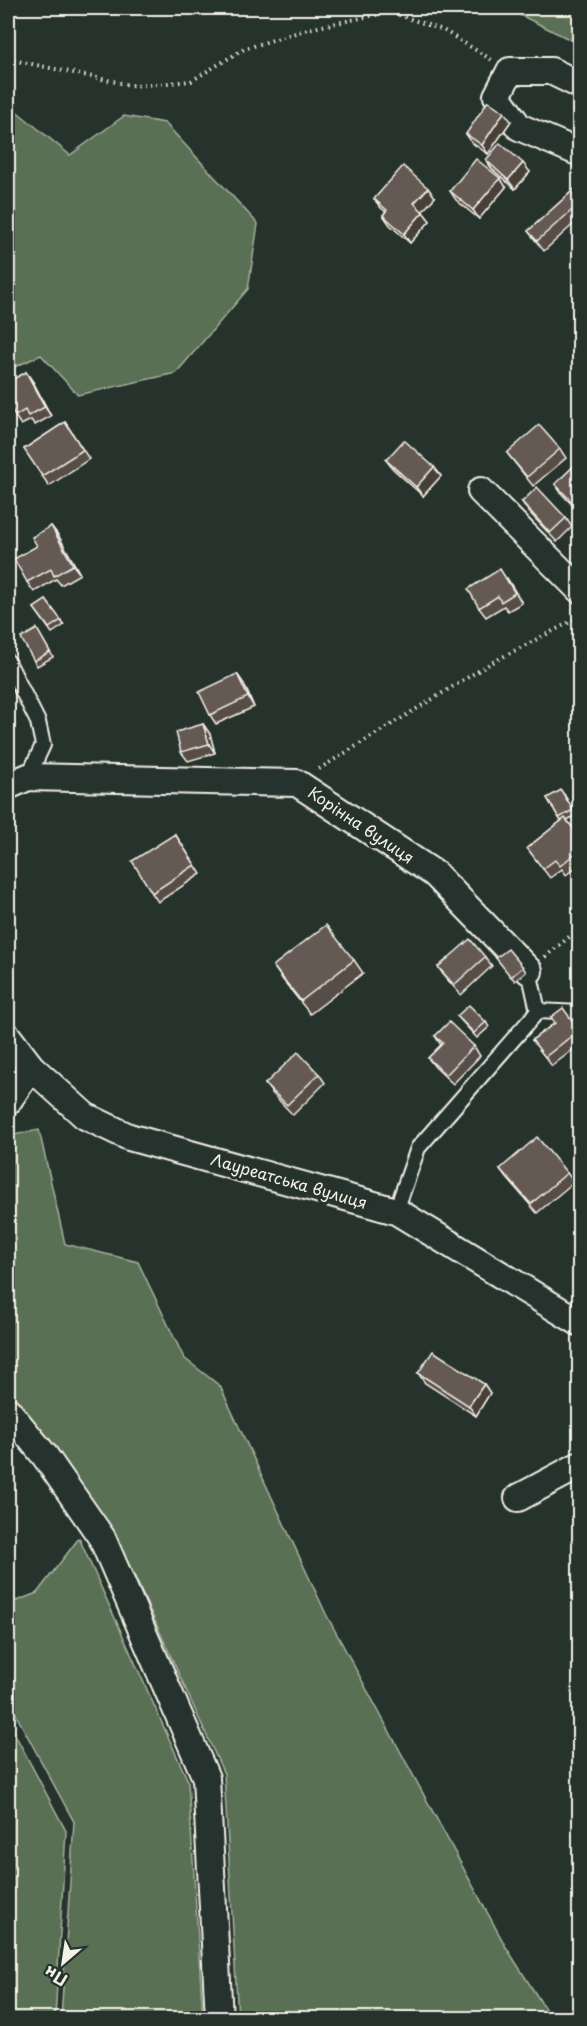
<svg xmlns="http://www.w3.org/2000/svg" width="587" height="2026" font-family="'Playpen Sans',sans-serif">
<rect width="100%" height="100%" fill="#26332d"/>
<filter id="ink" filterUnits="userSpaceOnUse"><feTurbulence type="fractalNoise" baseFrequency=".0167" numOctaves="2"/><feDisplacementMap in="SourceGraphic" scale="12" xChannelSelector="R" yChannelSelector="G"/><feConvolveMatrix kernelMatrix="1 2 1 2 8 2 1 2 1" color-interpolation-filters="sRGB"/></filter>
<g filter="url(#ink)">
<g fill="#5a7055" stroke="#a7b09e" stroke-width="1.5">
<path d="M506 8H579V44Z"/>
<path d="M15 110 70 155 124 116 165 123 258 224 248 289 176 373 78 395 41 355 8 370V113Z"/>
<path d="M39 1130 65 1244 138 1262 184 1358 220 1386 326 1614 506 1947 551 2018H238L224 1774 131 1568 55 1454 8 1395V1136Z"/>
<path d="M79 1538 188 1781 203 2018H61L74 1822 8 1700V1604L37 1593Z"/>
<path d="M8 1721 66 1831 55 2018H8Z"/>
</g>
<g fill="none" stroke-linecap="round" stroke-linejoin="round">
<g stroke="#f4f1e8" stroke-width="18">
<g id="service">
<path d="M8 662 38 722 43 745 28 777"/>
<path d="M538 1011 580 1013"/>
<path d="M396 1211 418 1148 538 1011 529 971"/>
</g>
</g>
<g stroke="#f4f1e8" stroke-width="30">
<g id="minor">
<path d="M580 85 551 71H510L497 96 519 127 580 153"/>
<path d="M481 491 580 590"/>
<path d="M8 786 28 777 297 783 435 874 529 971"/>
<path d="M8 1037 31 1067 85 1116 129 1137 396 1211 580 1323"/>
<path d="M8 1101 31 1067"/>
<path d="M8 1411 45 1456 102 1538 206 1778 219 2018"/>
<path d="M518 1498 580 1465"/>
</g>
</g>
<g stroke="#f4f1e8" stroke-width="4" stroke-dasharray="1.5 4.5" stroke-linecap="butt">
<path d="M8 59 135 86 191 81 244 49 308 29 390 12 443 30 492 60"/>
<path d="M319 769 491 663 580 617"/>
<path d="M545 957 580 928"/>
</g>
<use href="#service" stroke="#26332d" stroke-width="14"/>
<use href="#minor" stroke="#26332d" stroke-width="26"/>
</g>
<g fill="#574d47" stroke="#f4f1e8" stroke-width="1.5">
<path d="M511 121 488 154 472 143 466 134Z"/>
<path d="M486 160 530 172 515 189 492 169Z"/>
<path d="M579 185V219L544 251 528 231Z"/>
<path d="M506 187 479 219 456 200 450 191Z"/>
<path d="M435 197 422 211 430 221 410 243 390 225 383 215 386 212 381 208 374 199Z"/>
<path d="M26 372 33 382 51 416 35 425 31 420 21 425 15 416Z"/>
<path d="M65 422 89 459 49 486 24 449Z"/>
<path d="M560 449 566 458 533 486 507 453Z"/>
<path d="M386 460 434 467 441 476 423 496 393 469Z"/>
<path d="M579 461V512L562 494 555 484Z"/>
<path d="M522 502 566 518 572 527 557 542 528 511Z"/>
<path d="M51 526 58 535 80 574 61 585 56 579 34 592 27 582 37 546Z"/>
<path d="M507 578 522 603 508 611 504 606 486 617 479 608Z"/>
<path d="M46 600 64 625 52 633 34 608Z"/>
<path d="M37 629 53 657 37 666 34 661Z"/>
<path d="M237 674 244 684 254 707 216 724 210 715Z"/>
<path d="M203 724 210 734 215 753 188 761 181 752Z"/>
<path d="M564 794 576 815 567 820 579 836V865L566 875 562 869 550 878 527 848 561 821 547 798Z"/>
<path d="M175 834 201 874 158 902 152 893Z"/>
<path d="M485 957 492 966 461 995 445 977 438 967Z"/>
<path d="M496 958 523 967 526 972 515 981Z"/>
<path d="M354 960 363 973 310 1014 283 980 273 966Z"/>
<path d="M457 1016 486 1022 489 1027 477 1038Z"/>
<path d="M551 1017 579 1030V1045L552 1066 532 1040 555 1023Z"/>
<path d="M435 1036 474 1046 480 1056 453 1084 435 1067 428 1058 441 1045Z"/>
<path d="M319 1074 325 1083 293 1115 272 1093 265 1084Z"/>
<path d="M500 1169 567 1173 574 1182 537 1213 507 1178Z"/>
<path d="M418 1373 484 1384 490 1393 476 1416 425 1383Z"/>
</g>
<g fill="#473f39" stroke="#f4f1e8" stroke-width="1.5">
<path d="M504 112 511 121 488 154 482 145Z"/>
<path d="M523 163 530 172 515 189 508 180Z"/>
<path d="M500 178 506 187 479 219 473 210Z"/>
<path d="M428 188 435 197 421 213 414 203Z"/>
<path d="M423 212 430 221 410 243 404 234Z"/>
<path d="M26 372 33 382 51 416 45 407Z"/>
<path d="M434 467 441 476 423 496 416 487Z"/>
<path d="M51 526 58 535 80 574 73 565Z"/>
<path d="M237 674 244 684 254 707 248 697Z"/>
<path d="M203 724 210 734 215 753 209 744Z"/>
<path d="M484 1384 490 1393 476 1416 469 1406Z"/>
</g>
<g fill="#655a52" stroke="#f4f1e8" stroke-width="1.5">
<path d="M488 101 504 112 482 145 466 134Z"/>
<path d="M500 143 523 163 508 180 486 160Z"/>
<path d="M476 159 500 178 473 210 450 191Z"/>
<path d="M403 166 428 188 414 203 423 212 404 234 383 215 387 210 374 199Z"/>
<path d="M579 185V204L537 241 528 231Z"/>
<path d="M26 372 45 407 28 416 25 410 15 416 8 402V382Z"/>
<path d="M65 422 83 450 42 476 24 449Z"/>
<path d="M539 425 560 449 527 477 507 453Z"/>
<path d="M404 440 434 467 416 487 386 460Z"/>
<path d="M579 461V498L574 504 555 484Z"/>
<path d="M537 487 566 518 550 533 522 502Z"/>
<path d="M51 526 73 565 54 576 51 569 27 582 14 559 37 546 32 537Z"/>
<path d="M500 569 515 593 501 602 498 596 479 608 468 589Z"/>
<path d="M46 600 61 620 49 628 34 608Z"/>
<path d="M37 629 50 652 34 661 21 638Z"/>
<path d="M237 674 248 697 210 715 199 692Z"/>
<path d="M203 724 209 744 181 752 176 732Z"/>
<path d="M561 790 573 810 559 818 547 798Z"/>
<path d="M565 818 579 836V850L560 866 555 860 543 869 527 848Z"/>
<path d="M175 834 195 865 152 893 132 861Z"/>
<path d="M326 925 354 960 301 1001 273 966Z"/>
<path d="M470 939 485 957 454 985 438 967Z"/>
<path d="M508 949 523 967 511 977 496 958Z"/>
<path d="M469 1005 486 1022 474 1033 457 1016Z"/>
<path d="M563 1008 579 1030 545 1057 532 1040 555 1023 551 1017Z"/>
<path d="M449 1022 474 1046 446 1075 428 1058 443 1043 435 1036Z"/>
<path d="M298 1052 319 1074 287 1105 265 1084Z"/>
<path d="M537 1137 567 1173 531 1204 500 1169Z"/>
<path d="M433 1351 484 1384 469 1406 418 1373Z"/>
</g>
</g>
<g text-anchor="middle" stroke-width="6" stroke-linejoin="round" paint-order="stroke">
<g font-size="16" fill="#f4f1e8" stroke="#26332d">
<text transform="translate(361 825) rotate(34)" y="6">Корінна вулиця</text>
<text transform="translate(289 1181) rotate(16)" y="6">Лауреатська вулиця</text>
</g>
</g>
<rect width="587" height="2026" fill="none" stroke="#26332d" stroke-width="30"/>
<rect x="15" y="15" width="557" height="1996" fill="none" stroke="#f4f1e8" stroke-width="2" filter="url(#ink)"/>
<g transform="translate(63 1963) rotate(209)" stroke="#26332d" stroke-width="4.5" paint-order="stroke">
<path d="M0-4.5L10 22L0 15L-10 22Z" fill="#f4f1e8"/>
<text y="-9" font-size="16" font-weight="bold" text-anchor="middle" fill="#f4f1e8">Пн</text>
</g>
</svg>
